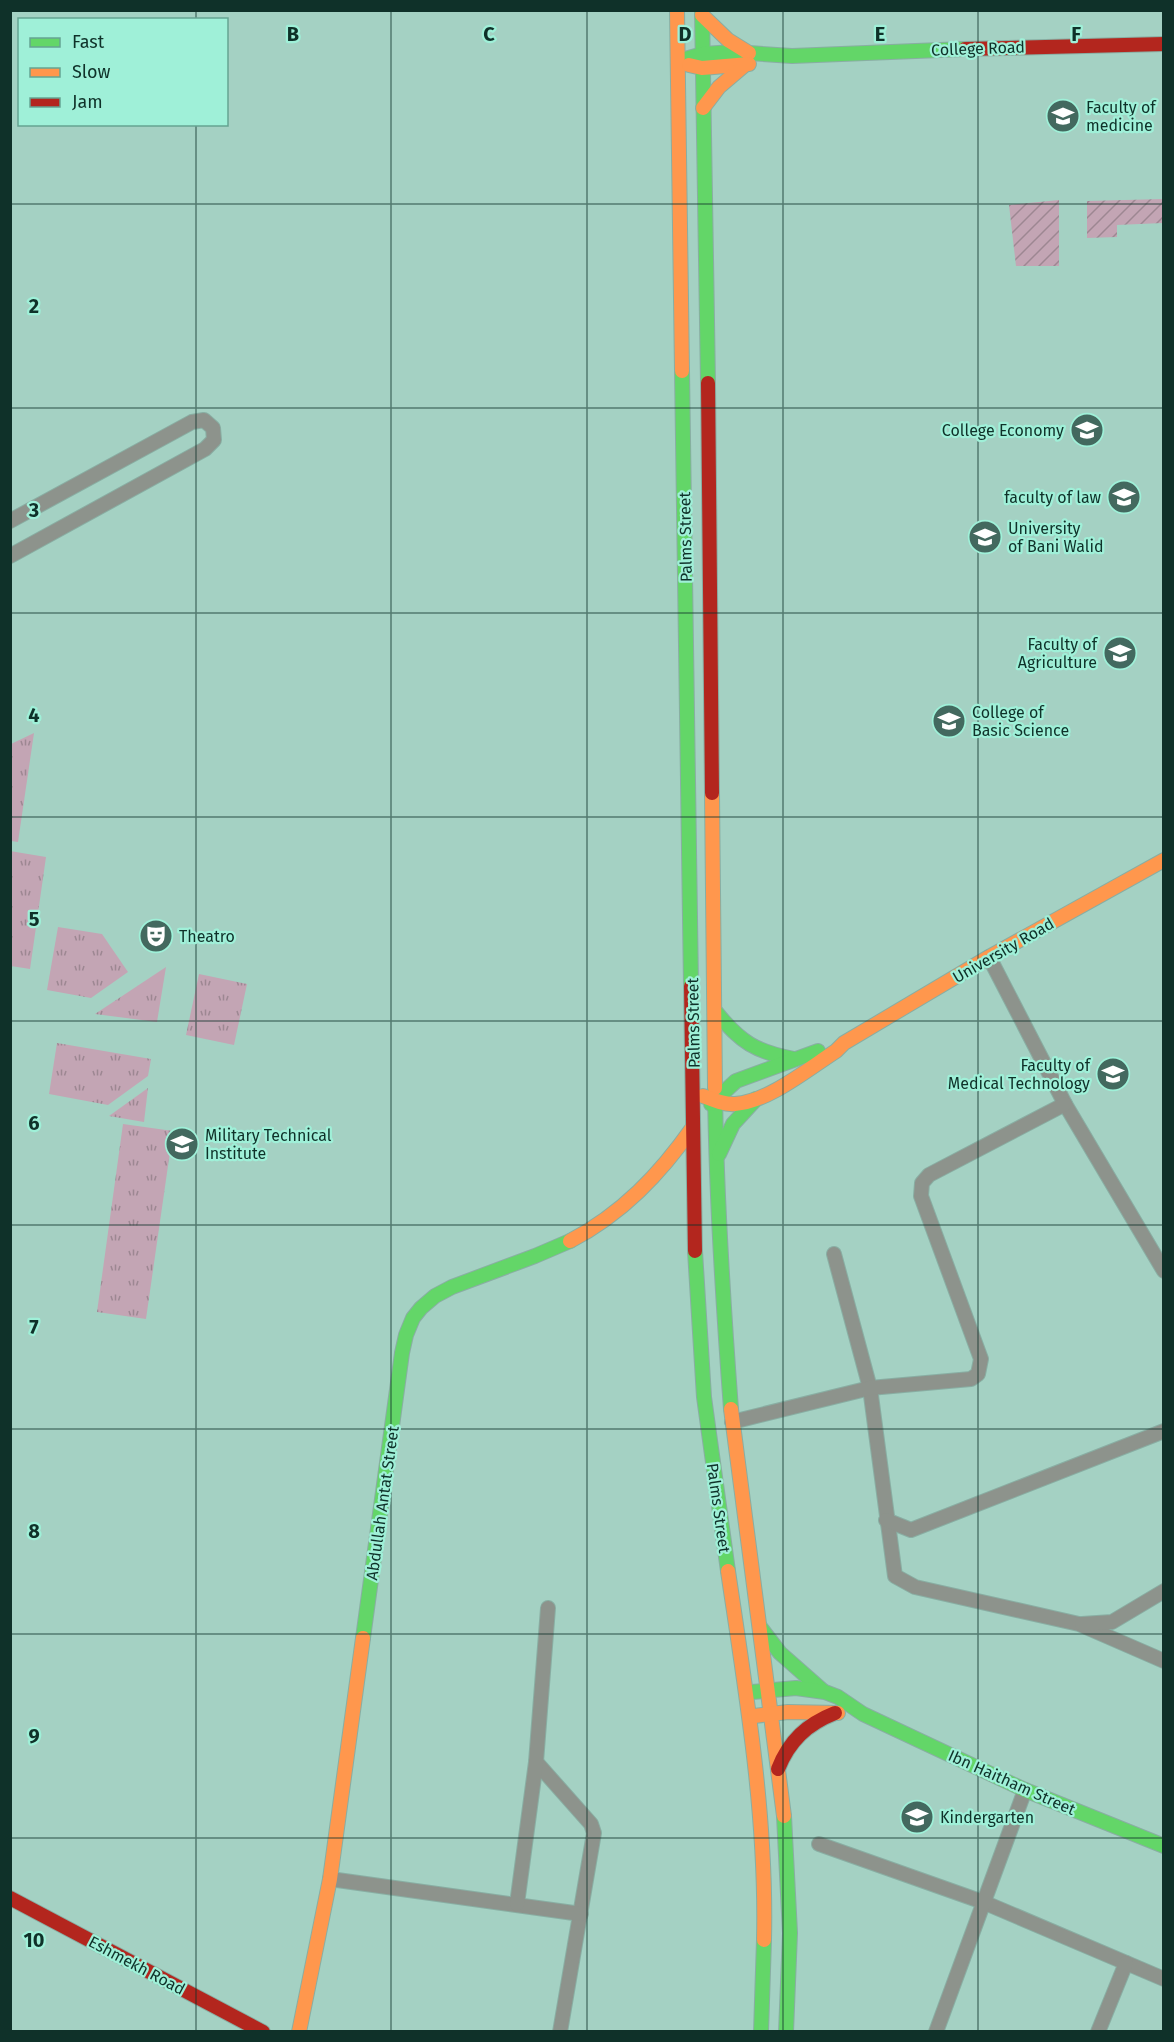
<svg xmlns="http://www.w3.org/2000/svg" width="1174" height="2042" font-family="'Fira Sans',sans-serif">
<defs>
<pattern id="grass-tufts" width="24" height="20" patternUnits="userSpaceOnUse" patternTransform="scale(1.5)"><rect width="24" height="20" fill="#c3a5b4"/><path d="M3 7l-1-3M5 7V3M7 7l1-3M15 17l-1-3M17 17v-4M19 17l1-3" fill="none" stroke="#9d8792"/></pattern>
<pattern id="garden-furrows" width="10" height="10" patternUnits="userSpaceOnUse" patternTransform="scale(1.5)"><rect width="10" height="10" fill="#c3a5b4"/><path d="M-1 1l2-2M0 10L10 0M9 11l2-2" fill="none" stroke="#9d8792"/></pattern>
</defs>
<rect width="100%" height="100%" fill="#a4d1c3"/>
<g fill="url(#grass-tufts)">
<path d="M34 733 18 842 11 841V744Z"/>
<path d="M10 851 46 857 30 969 11 966Z"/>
<path d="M58 927 102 934 128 972 91 998 47 990Z"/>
<path d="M166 967 157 1022 95 1014Z"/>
<path d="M199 974 247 984 234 1045 186 1035Z"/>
<path d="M57 1043 151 1059 148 1076 108 1105 49 1094Z"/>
<path d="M148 1088 144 1122 109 1116Z"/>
<path d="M123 1124 173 1131 146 1319 97 1312Z"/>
</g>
<g fill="url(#garden-furrows)">
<path d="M1163 199V223L1117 225V237L1087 238V201Z"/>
<path d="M1059 200V266H1016L1009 205Z"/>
</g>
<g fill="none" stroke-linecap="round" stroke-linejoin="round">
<g stroke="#89aea3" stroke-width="16">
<g id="street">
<path d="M10 521 192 422 204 420 213 428 214 440 205 449 10 556"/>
<path d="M989 957 1065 1104 1164 1271"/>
<path d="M834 1254 870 1388 895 1576 915 1587 1079 1624 1164 1661"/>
<path d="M732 1422 870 1388 971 1379 978 1374 981 1359 921 1196 922 1183 929 1175 1065 1104"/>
<path d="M886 1520 911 1530 1164 1431"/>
<path d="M1082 1624 1112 1622 1164 1591"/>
<path d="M536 1762 591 1824 594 1833 560 2032"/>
<path d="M819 1844 983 1902 1164 1979"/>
<path d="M330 1879 581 1914"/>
<path d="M517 1904 536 1762 548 1608"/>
<path d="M936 2032 1025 1790"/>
<path d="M1098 2032 1126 1963"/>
</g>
</g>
<g stroke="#89aea3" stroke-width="16">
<g id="fast">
<path d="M702 10 708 383"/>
<path d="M678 61 703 54 734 52 792 56 965 49"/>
<path d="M682 371 691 986"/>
<path d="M716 1012C740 1042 756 1052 794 1059"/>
<path d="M715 1088C716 1196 723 1302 731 1409"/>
<path d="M711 1104 736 1081 818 1051"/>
<path d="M719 1154 733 1124 756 1099"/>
<path d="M695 1251 704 1397 728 1571"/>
<path d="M760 1627 780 1653 822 1690"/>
<path d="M363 1638 402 1353 406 1335 413 1318 421 1308 435 1296 452 1287 535 1256 570 1241"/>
<path d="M752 1692 796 1688 825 1692 838 1697 863 1714 1025 1790 1164 1846"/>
<path d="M784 1816 790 1933 786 2032"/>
<path d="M761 2032 764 1940"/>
</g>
</g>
<g stroke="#89aea3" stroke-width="16">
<g id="slow">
<path d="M677 10 682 371"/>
<path d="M702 15 728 40 749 53"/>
<path d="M689 65 702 68 749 64"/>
<path d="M703 108 719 87 746 64"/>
<path d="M712 793 715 1088"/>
<path d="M703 1096C713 1100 724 1105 735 1104 768 1102 808 1069 836 1051L844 1043 989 957 1164 860"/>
<path d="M570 1241C622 1214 660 1174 693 1127"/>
<path d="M731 1409 784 1816"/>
<path d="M728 1571C746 1693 767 1816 764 1940"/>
<path d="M754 1716 788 1712 838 1713"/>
<path d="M299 2032 330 1879 363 1638"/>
</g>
</g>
<g stroke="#89aea3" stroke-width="16">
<g id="jam">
<path d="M965 49 1164 44"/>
<path d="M708 383 712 793"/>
<path d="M691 986 695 1251"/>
<path d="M778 1769C789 1741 807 1724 835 1713"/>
<path d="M10 1898 263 2032"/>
</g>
</g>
<use href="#street" stroke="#8d938c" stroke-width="14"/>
<use href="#fast" stroke="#63d668" stroke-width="14"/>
<use href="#slow" stroke="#ff974d" stroke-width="14"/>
<use href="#jam" stroke="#b3261e" stroke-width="14"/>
</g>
<path fill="none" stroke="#0f3129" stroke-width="1.5" stroke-opacity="0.55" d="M196 10V20M391 10V2032M587 10V2032M783 10V2032M978 10V2032M196 124V2032M10 204H1164M10 408H1164M10 613H1164M10 817H1164M10 1021H1164M10 1225H1164M10 1429H1164M10 1634H1164M10 1838H1164"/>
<defs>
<g id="university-disc" transform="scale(1.725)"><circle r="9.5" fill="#43695f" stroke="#9ff0d8"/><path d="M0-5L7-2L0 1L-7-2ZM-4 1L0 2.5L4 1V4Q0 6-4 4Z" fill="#fff"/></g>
<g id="theatre-disc" transform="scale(1.725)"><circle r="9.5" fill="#43695f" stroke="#9ff0d8"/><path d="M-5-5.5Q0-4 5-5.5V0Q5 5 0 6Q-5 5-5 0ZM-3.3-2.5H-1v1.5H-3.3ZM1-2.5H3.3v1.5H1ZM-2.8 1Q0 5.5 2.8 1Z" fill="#fff"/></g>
<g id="school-disc" transform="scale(1.725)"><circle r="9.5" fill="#43695f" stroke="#9ff0d8"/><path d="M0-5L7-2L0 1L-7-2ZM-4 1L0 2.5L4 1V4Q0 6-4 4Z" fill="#fff"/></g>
</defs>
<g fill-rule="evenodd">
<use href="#university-disc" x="1063" y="116"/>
<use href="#university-disc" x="1087" y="430"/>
<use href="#university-disc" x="1124" y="497"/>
<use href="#university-disc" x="985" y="537"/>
<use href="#university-disc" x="1120" y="653"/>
<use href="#university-disc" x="949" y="721"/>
<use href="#theatre-disc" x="156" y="936"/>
<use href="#university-disc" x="1113" y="1074"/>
<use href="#university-disc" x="182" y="1144"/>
<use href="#school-disc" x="917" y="1817"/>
</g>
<g text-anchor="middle" stroke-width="4.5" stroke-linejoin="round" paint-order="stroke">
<g font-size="16" fill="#0f3129" stroke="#9ff0d8">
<text transform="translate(978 48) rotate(-2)" y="6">College Road</text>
<text transform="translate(685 537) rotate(-91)" y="6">Palms Street</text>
<text transform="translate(1003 950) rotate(-30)" y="6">University Road</text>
<text transform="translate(693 1023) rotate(-91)" y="6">Palms Street</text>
<text transform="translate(382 1503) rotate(-82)" y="6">Abdullah Antat Street</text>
<text transform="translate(719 1508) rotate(82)" y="6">Palms Street</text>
<text transform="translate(1012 1782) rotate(24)" y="6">Ibn Haitham Street</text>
<text transform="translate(137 1965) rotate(28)" y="6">Eshmekh Road</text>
</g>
<g font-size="16" fill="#0f3129" stroke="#9ff0d8" text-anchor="start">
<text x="1086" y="113">Faculty of<tspan x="1086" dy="18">medicine</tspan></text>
<text x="1064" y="436" text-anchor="end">College Economy</text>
<text x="1101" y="503" text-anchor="end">faculty of law</text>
<text x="1008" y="534">University<tspan x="1008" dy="18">of Bani Walid</tspan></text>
<text x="1097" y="650" text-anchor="end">Faculty of<tspan x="1097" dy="18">Agriculture</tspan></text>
<text x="972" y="718">College of<tspan x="972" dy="18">Basic Science</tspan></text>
<text x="179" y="942">Theatro</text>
<text x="1090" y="1071" text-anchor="end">Faculty of<tspan x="1090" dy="18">Medical Technology</tspan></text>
<text x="205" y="1141">Military Technical<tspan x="205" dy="18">Institute</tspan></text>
<text x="940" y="1823">Kindergarten</text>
</g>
</g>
<g font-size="20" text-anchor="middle" font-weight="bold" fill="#0f3129" stroke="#9ff0d8" stroke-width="4.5" stroke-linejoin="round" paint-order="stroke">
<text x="293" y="41">B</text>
<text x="489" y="41">C</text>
<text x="685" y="41">D</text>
<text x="880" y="41">E</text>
<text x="1076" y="41">F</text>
<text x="34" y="313">2</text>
<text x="34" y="517">3</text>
<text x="34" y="722">4</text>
<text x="34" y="926">5</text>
<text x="34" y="1130">6</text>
<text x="34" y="1334">7</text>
<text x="34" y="1538">8</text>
<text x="34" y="1743">9</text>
<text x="34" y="1947">10</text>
</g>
<rect width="1174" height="2042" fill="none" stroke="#0f3129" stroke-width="24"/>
<rect x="18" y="18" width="210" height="108" fill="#9ff0d8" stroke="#65a492" stroke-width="1.5"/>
<rect x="30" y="38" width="30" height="9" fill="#63d668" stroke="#65a492" stroke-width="1.5"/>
<text x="72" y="48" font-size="18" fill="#0f3129">Fast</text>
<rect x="30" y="68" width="30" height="9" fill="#ff974d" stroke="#65a492" stroke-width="1.5"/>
<text x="72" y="78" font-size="18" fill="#0f3129">Slow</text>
<rect x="30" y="98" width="30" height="9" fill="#b3261e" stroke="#65a492" stroke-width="1.5"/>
<text x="72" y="108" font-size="18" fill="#0f3129">Jam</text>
</svg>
